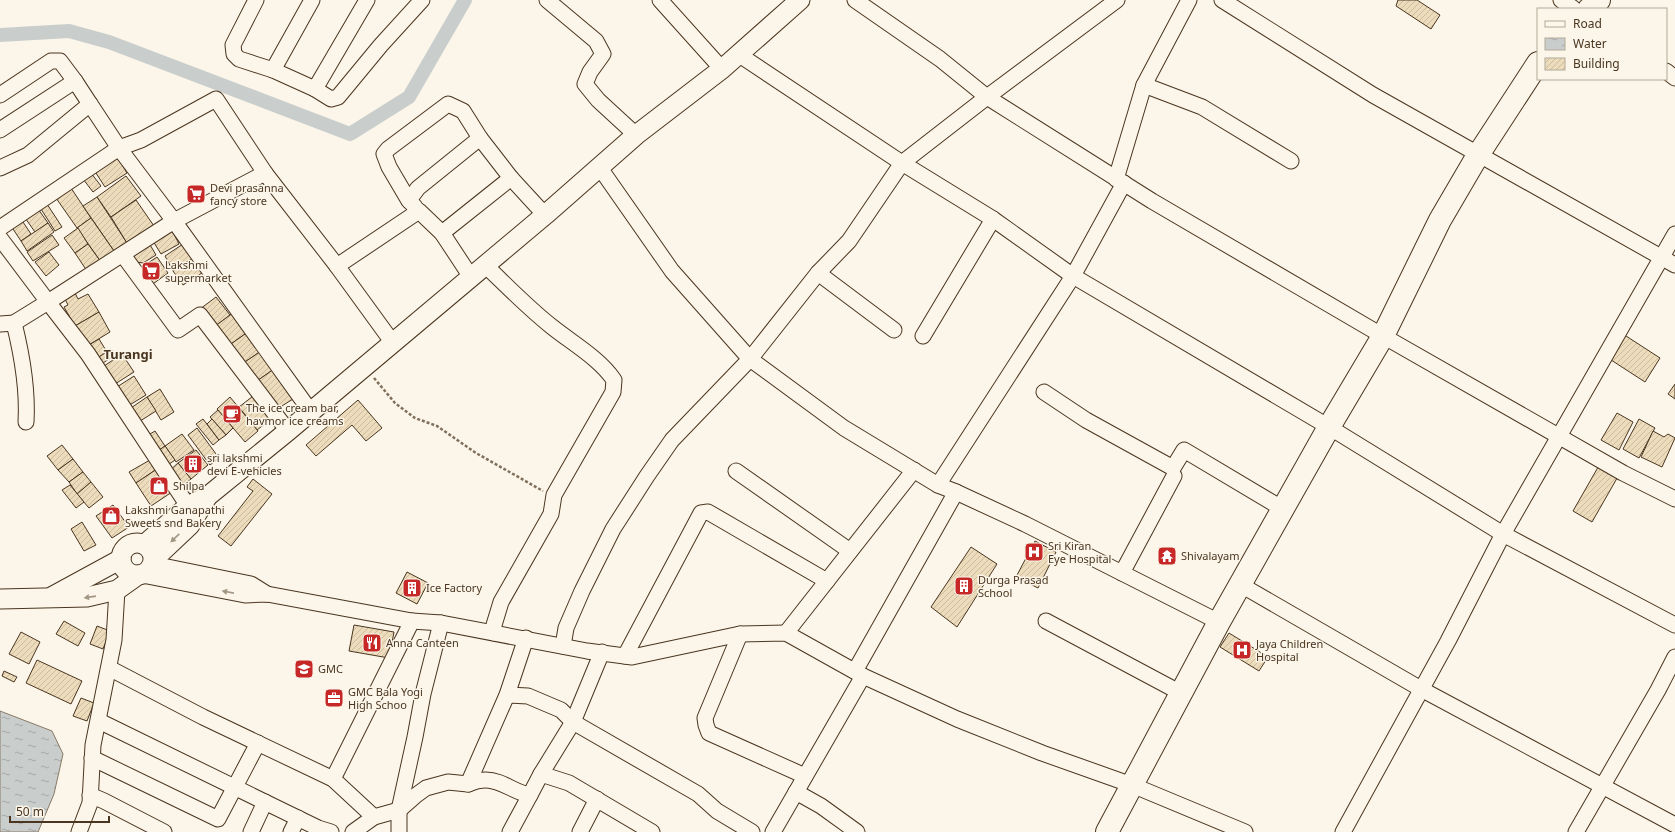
<svg xmlns="http://www.w3.org/2000/svg" width="1675" height="832" font-family="'Noto Sans',sans-serif">
<defs>
<pattern id="water-ripples" width="26" height="14" patternUnits="userSpaceOnUse"><rect width="26" height="14" fill="#c9cecd"/><path d="M2 4q2-2 4 0t4 0M15 11q2-2 4 0t4 0" fill="none" stroke="#a5a8a6"/></pattern>
<pattern id="building-hatch" width="6" height="6" patternUnits="userSpaceOnUse"><rect width="6" height="6" fill="#ecdcbc"/><path d="M-1 1l2-2M0 6l6-6M5 7l2-2" fill="none" stroke="#ccbda1"/></pattern>
</defs>
<rect width="100%" height="100%" fill="#fbf6e9"/>
<path fill="url(#water-ripples)" stroke="#887966" d="M0 711 52 731 63 754 54 794 38 832H0Z"/>
<g fill="none" stroke-linecap="round" stroke-linejoin="round">
<path stroke="#c9cecd" stroke-width="14" d="M0 35 69 31 109 42 350 134 409 97 465 0"/>
</g>
<g fill="url(#building-hatch)" stroke="#4a3520">
<path d="M1398 0H1417L1440 15 1431 29 1396 6Z"/>
<path d="M116 155 127 173 105 187 94 170Z"/>
<path d="M91 173 101 186 93 192 83 179Z"/>
<path d="M126 176 141 196 111 217 97 197Z"/>
<path d="M71 188 91 218 77 228 56 198Z"/>
<path d="M97 197 127 243 114 251 83 206Z"/>
<path d="M136 200 154 226 127 243 111 217Z"/>
<path d="M47 204 62 227 55 231 41 209Z"/>
<path d="M36 206 48 223 35 232 23 215Z"/>
<path d="M91 218 114 251 101 262 77 228Z"/>
<path d="M21 219 31 234 21 241 11 226Z"/>
<path d="M48 223 54 232 27 251 21 241Z"/>
<path d="M78 228 88 244 75 253 64 238Z"/>
<path d="M172 230 179 244 161 254 153 241Z"/>
<path d="M52 235 59 245 33 261 27 252Z"/>
<path d="M149 243 156 255 143 263 136 262 134 256V252Z"/>
<path d="M88 244 101 262 87 271 75 253Z"/>
<path d="M183 244 193 258 173 271 165 256Z"/>
<path d="M49 252 59 265 46 276 35 262Z"/>
<path d="M157 257 168 273 150 286 139 269Z"/>
<path d="M193 258 202 273 183 285 173 271Z"/>
<path d="M75 293 78 299 88 294 99 312 75 326 64 307 68 305 65 299Z"/>
<path d="M216 297 230 315 214 327 200 309Z"/>
<path d="M99 312 110 332 87 346 75 326Z"/>
<path d="M234 312 248 332 228 346 214 327Z"/>
<path d="M248 332 261 351 242 364 228 346Z"/>
<path d="M1623 334 1660 358 1645 382 1608 358Z"/>
<path d="M99 339 107 352 98 358 89 345Z"/>
<path d="M111 349 115 355 103 363 99 357Z"/>
<path d="M261 351 274 369 254 383 242 364Z"/>
<path d="M122 354 134 372 115 384 104 366Z"/>
<path d="M274 369 293 399 274 411 254 383Z"/>
<path d="M134 376 146 395 128 406 117 387Z"/>
<path d="M1675 384V399L1668 394Z"/>
<path d="M160 389 174 412 161 420 147 397Z"/>
<path d="M257 393 275 416 257 430 239 407Z"/>
<path d="M147 397 156 411 137 423 128 410Z"/>
<path d="M230 397 258 431 245 442 217 409Z"/>
<path d="M358 400 382 428 366 441 352 425 316 456 306 445Z"/>
<path d="M218 410 233 428 226 435 210 417Z"/>
<path d="M1617 413 1633 422 1619 450 1601 440Z"/>
<path d="M203 419 219 440 213 445 196 424Z"/>
<path d="M212 419 226 435 219 440 207 424Z"/>
<path d="M1639 419 1655 428 1639 458 1623 449Z"/>
<path d="M197 428 219 458 210 465 188 435Z"/>
<path d="M155 431 165 446 155 453 145 437Z"/>
<path d="M1653 431 1664 437 1668 434 1675 438 1662 467 1641 457Z"/>
<path d="M182 434 194 450 176 462 165 446Z"/>
<path d="M62 445 73 459 58 470 47 456Z"/>
<path d="M165 446 175 460 165 467 155 453Z"/>
<path d="M196 450 208 465 191 479 178 463Z"/>
<path d="M73 459 83 472 69 482 58 470Z"/>
<path d="M150 460 157 469 136 483 129 472Z"/>
<path d="M1601 462 1620 473 1592 522 1573 511Z"/>
<path d="M178 463 191 479 181 487 168 472Z"/>
<path d="M157 469 172 492 151 506 136 483Z"/>
<path d="M83 472 91 482 77 494 69 482Z"/>
<path d="M253 479 272 494 231 546 218 536 253 491 247 487Z"/>
<path d="M91 482 103 497 89 508 77 494Z"/>
<path d="M70 485 84 502 76 508 62 490Z"/>
<path d="M113 505 129 527 112 538 96 516Z"/>
<path d="M82 522 96 545 84 551 71 529Z"/>
<path d="M1035 541 1056 552 1038 588 1016 577Z"/>
<path d="M971 547 997 564 957 627 931 607Z"/>
<path d="M407 572 428 583 417 604 396 593Z"/>
<path d="M64 621 85 633 78 646 56 634Z"/>
<path d="M354 625 394 632 389 658 349 651Z"/>
<path d="M97 626 110 631 103 649 90 644Z"/>
<path d="M21 632 40 642 29 664 9 654Z"/>
<path d="M1229 633 1268 657 1259 671 1220 647Z"/>
<path d="M37 660 82 681 71 704 26 683Z"/>
<path d="M4 671 17 677 14 682 2 676Z"/>
<path d="M81 698 94 703 87 721 73 716Z"/>
</g>
<g fill="none" stroke-linecap="round" stroke-linejoin="round">
<g stroke="#4a3520" stroke-width="17">
<g id="minor">
<path d="M256 0 233 45 234 54 239 59 273 70"/>
<path d="M312 0 273 70 315 89 367 0"/>
<path d="M547 0 596 41 603 54 590 72 585 84 598 100 636 135"/>
<path d="M660 0 722 69"/>
<path d="M855 0 940 59 987 97 1152 201 1383 336 1623 473 1675 499"/>
<path d="M1222 0 1373 95 1675 265"/>
<path d="M1561 0 1573 8"/>
<path d="M738 54 902 163 993 219 1073 276 1329 427 1503 534 1675 625"/>
<path d="M1666 71 1675 78"/>
<path d="M1144 85 1202 107 1291 161"/>
<path d="M315 89 331 99 338 97 381 45 422 0"/>
<path d="M0 95 51 61H60L75 81"/>
<path d="M0 130 75 81 90 104"/>
<path d="M0 168 28 155 90 104 119 148 141 140 216 99 265 173"/>
<path d="M600 168 672 271 750 359 844 428 938 485 956 492 1025 524 1219 622"/>
<path d="M1116 179 1144 85 1189 0"/>
<path d="M409 201 389 167 384 154 388 149 448 104 463 111 480 138"/>
<path d="M415 207 409 200 418 188 480 138 511 178"/>
<path d="M0 228 119 148 174 221 265 173 337 266 393 343"/>
<path d="M442 233 511 178 545 215"/>
<path d="M0 238 48 302 14 323 0 324"/>
<path d="M123 255 178 330 200 315 288 431"/>
<path d="M485 265C507 286 527 307 551 326 572 343 599 358 614 380L613 392 554 495 551 514 501 602 494 625V633"/>
<path d="M337 266 419 211 442 233 471 277"/>
<path d="M818 273 894 330"/>
<path d="M14 323C22 355 28 389 26 422"/>
<path d="M923 336 993 219"/>
<path d="M1044 392 1086 420 1173 468 1184 450 1283 509"/>
<path d="M736 471 850 551"/>
<path d="M938 485 1073 276 1124 183"/>
<path d="M188 506 88 354 48 302 174 221 311 412"/>
<path d="M153 564 251 584 267 594"/>
<path d="M1122 573 1174 476"/>
<path d="M142 575 245 595 267 594 412 621 441 623 587 651 632 657 740 634 786 633 863 676 957 719 1042 753 1132 785 1245 832"/>
<path d="M1241 585 1421 689 1675 825"/>
<path d="M1046 621 1181 693"/>
<path d="M786 633 914 470"/>
<path d="M740 634 705 718 706 725 709 733 805 776"/>
<path d="M563 646 566 628 582 591 613 529 647 476 672 440 750 359 818 273 849 241 902 163 987 97 1117 0"/>
<path d="M625 656 701 513 708 512 827 581"/>
<path d="M109 668 203 717 333 779 374 817"/>
<path d="M855 671 956 492"/>
<path d="M507 695 528 696 561 710 573 722 698 794 717 811 752 832"/>
<path d="M99 721 318 828 331 832"/>
<path d="M92 758 218 819 258 743"/>
<path d="M541 774 573 722 602 652"/>
<path d="M333 779 412 621"/>
<path d="M468 784C473 782 480 780 486 780 502 780 515 793 530 795L541 774 569 783 652 832"/>
<path d="M796 792 821 806 857 832"/>
<path d="M90 795 104 801 164 832"/>
<path d="M79 832 90 803 93 745 114 640 117 590"/>
<path d="M251 832 265 802"/>
<path d="M291 832 298 818"/>
<path d="M353 832 374 817 399 810 415 796 426 788 448 782 468 784 507 695 526 638"/>
<path d="M399 832V810L415 737 423 694 441 623"/>
<path d="M510 832 530 795"/>
<path d="M580 832 597 799"/>
<path d="M773 832 863 676"/>
<path d="M1343 832 1448 641 1503 534 1675 234"/>
<path d="M1576 832 1658 690 1675 657"/>
</g>
</g>
<g stroke="#4a3520" stroke-width="21">
<g id="major">
<circle cx="137" cy="559" r="16"/>
<path d="M145 544 188 506 208 496 288 431 545 215 636 135 722 69 800 0"/>
<path d="M154 559 190 525 206 499"/>
<path d="M53 596 121 559"/>
<path d="M0 599 87 597 117 590 138 575"/>
</g>
</g>
<g stroke="#4a3520" stroke-width="24">
<g id="highway">
<path d="M1589 9 1599 0"/>
<path d="M1107 832 1219 622 1329 427 1383 336 1440 220 1478 155 1538 63"/>
</g>
</g>
<path stroke="#7f6f5c" stroke-width="2.5" stroke-dasharray="3 2" stroke-linecap="butt" d="M374 378 395 403 415 418 437 426 476 453 543 491"/>
<use href="#minor" stroke="#fbf6e9" stroke-width="15"/>
<use href="#major" stroke="#fbf6e9" stroke-width="19"/>
<use href="#highway" stroke="#fbf6e9" stroke-width="22"/>
</g>
<defs><path id="oneway-solid" d="M-6-.8H1V-3.2L6.5 0L1 3.2V.8H-6Z"/></defs>
<g fill="#a29684">
<use href="#oneway-solid" transform="translate(175 538) rotate(136)"/>
<use href="#oneway-solid" transform="translate(228 592) rotate(-169)"/>
<use href="#oneway-solid" transform="translate(90 597) rotate(172)"/>
</g>
<defs>
<g id="supermarket-square" transform="scale(1)"><rect x="-9" y="-9" width="18" height="18" rx="4" fill="#c62828" stroke="#fbf6e9"/><path d="M-6-5.5h2.5l.6 2H6L4.5 2H-2.5L-4.4-4H-6ZM-1.5 3.2a1.3 1.3 0 1 0 .1 0ZM3 3.2a1.3 1.3 0 1 0 .1 0Z" fill="#fff"/></g>
<g id="cafe-square" transform="scale(1)"><rect x="-9" y="-9" width="18" height="18" rx="4" fill="#c62828" stroke="#fbf6e9"/><path d="M-5.5-4.5H6V0H3Q3 3.5 0 3.5H-2.5Q-5.5 3.5-5.5 0ZM3-3.2v2h1.7v-2ZM-6 4.5H4V6H-6Z" fill="#fff"/></g>
<g id="building-square" transform="scale(1)"><rect x="-9" y="-9" width="18" height="18" rx="4" fill="#c62828" stroke="#fbf6e9"/><path d="M-4-6H4V6H1V3H-1V6H-4ZM-2.5-4.3h1.7v1.8h-1.7ZM.8-4.3h1.7v1.8H.8ZM-2.5-1h1.7V.8h-1.7ZM.8-1h1.7V.8H.8Z" fill="#fff"/></g>
<g id="shop-square" transform="scale(1)"><rect x="-9" y="-9" width="18" height="18" rx="4" fill="#c62828" stroke="#fbf6e9"/><path d="M-5-2.5h2.3a2.7 3.5 0 0 1 5.4 0H5L5.5 6h-11ZM-1.5-2.5h3a1.5 2.3 0 0 0-3 0Z" fill="#fff"/></g>
<g id="hospital-square" transform="scale(1)"><rect x="-9" y="-9" width="18" height="18" rx="4" fill="#c62828" stroke="#fbf6e9"/><path d="M-5-5h3v3.5h4V-5h3V5h-3V1.5h-4V5h-3Z" fill="#fff"/></g>
<g id="temple-square" transform="scale(1)"><rect x="-9" y="-9" width="18" height="18" rx="4" fill="#c62828" stroke="#fbf6e9"/><path d="M0-6L5-2H3V0L6.5 2.5H4V6H1.5V3h-3V6H-4V2.5H-6.5L-3 0V-2H-5Z" fill="#fff"/></g>
<g id="restaurant-square" transform="scale(1)"><rect x="-9" y="-9" width="18" height="18" rx="4" fill="#c62828" stroke="#fbf6e9"/><path d="M-5-6h1v4h1v-4h1v4h1v-4h1v5L-1.5 .5V6h-2V.5L-5-1ZM5-6V6H3V1.5H1.5Q1.5-4 5-6Z" fill="#fff"/></g>
<g id="school-square" transform="scale(1)"><rect x="-9" y="-9" width="18" height="18" rx="4" fill="#c62828" stroke="#fbf6e9"/><path d="M0-5L7-2L0 1L-7-2ZM-4 1L0 2.5L4 1V4Q0 6-4 4Z" fill="#fff"/></g>
<g id="office-square" transform="scale(1)"><rect x="-9" y="-9" width="18" height="18" rx="4" fill="#c62828" stroke="#fbf6e9"/><path d="M-6-3h4V-5.5h4V-3h4V5H-6ZM-1-4.5V-3h2v-1.5ZM-6 0V1H6V0Z" fill="#fff"/></g>
</defs>
<g fill-rule="evenodd">
<use href="#supermarket-square" x="196" y="194"/>
<use href="#supermarket-square" x="151" y="271"/>
<use href="#cafe-square" x="232" y="414"/>
<use href="#building-square" x="193" y="464"/>
<use href="#shop-square" x="159" y="486"/>
<use href="#shop-square" x="111" y="516"/>
<use href="#hospital-square" x="1034" y="552"/>
<use href="#temple-square" x="1167" y="556"/>
<use href="#building-square" x="964" y="586"/>
<use href="#building-square" x="412" y="588"/>
<use href="#restaurant-square" x="372" y="643"/>
<use href="#hospital-square" x="1242" y="650"/>
<use href="#school-square" x="304" y="669"/>
<use href="#office-square" x="334" y="698"/>
</g>
<g text-anchor="middle" stroke-width="3" stroke-linejoin="round" paint-order="stroke">
<g font-size="11" fill="#4a3520" stroke="#fbf6e9" text-anchor="start">
<text x="210" y="192">Devi prasanna<tspan x="210" dy="13">fancy store</tspan></text>
<text x="165" y="269">Lakshmi<tspan x="165" dy="13">supermarket</tspan></text>
<text x="246" y="412">The ice cream bar,<tspan x="246" dy="13">havmor ice creams</tspan></text>
<text x="207" y="462">sri lakshmi<tspan x="207" dy="13">devi E-vehicles</tspan></text>
<text x="173" y="490">Shilpa</text>
<text x="125" y="514">Lakshmi Ganapathi<tspan x="125" dy="13">Sweets snd Bakery</tspan></text>
<text x="1048" y="550">Sri Kiran<tspan x="1048" dy="13">Eye Hospital</tspan></text>
<text x="1181" y="560">Shivalayam</text>
<text x="978" y="584">Durga Prasad<tspan x="978" dy="13">School</tspan></text>
<text x="426" y="592">Ice Factory</text>
<text x="386" y="647">Anna Canteen</text>
<text x="1256" y="648">Jaya Children<tspan x="1256" dy="13">Hospital</tspan></text>
<text x="318" y="673">GMC</text>
<text x="348" y="696">GMC Bala Yogi<tspan x="348" dy="13">High Schoo</tspan></text>
</g>
<g font-size="13" font-weight="bold" fill="#4a3520" stroke="#fbf6e9">
<text x="128" y="359">Turangi</text>
</g>
</g>
<rect x="1537" y="8" width="130" height="72" fill="#fbf6e9" stroke="#b4a999"/>
<rect x="1545" y="21" width="20" height="6" fill="#fbf6e9" stroke="#b4a999"/>
<text x="1573" y="28" font-size="12" fill="#4a3520">Road</text>
<rect x="1545" y="38" width="20" height="12" fill="url(#water-ripples)" stroke="#b4a999"/>
<text x="1573" y="48" font-size="12" fill="#4a3520">Water</text>
<rect x="1545" y="58" width="20" height="12" fill="url(#building-hatch)" stroke="#b4a999"/>
<text x="1573" y="68" font-size="12" fill="#4a3520">Building</text>
<path d="M10 816v6h99v-6" fill="none" stroke="#4a3520" stroke-width="2"/>
<text x="16" y="816" font-size="12" fill="#4a3520" stroke="#fbf6e9" stroke-width="3" paint-order="stroke">50 m</text>
</svg>
